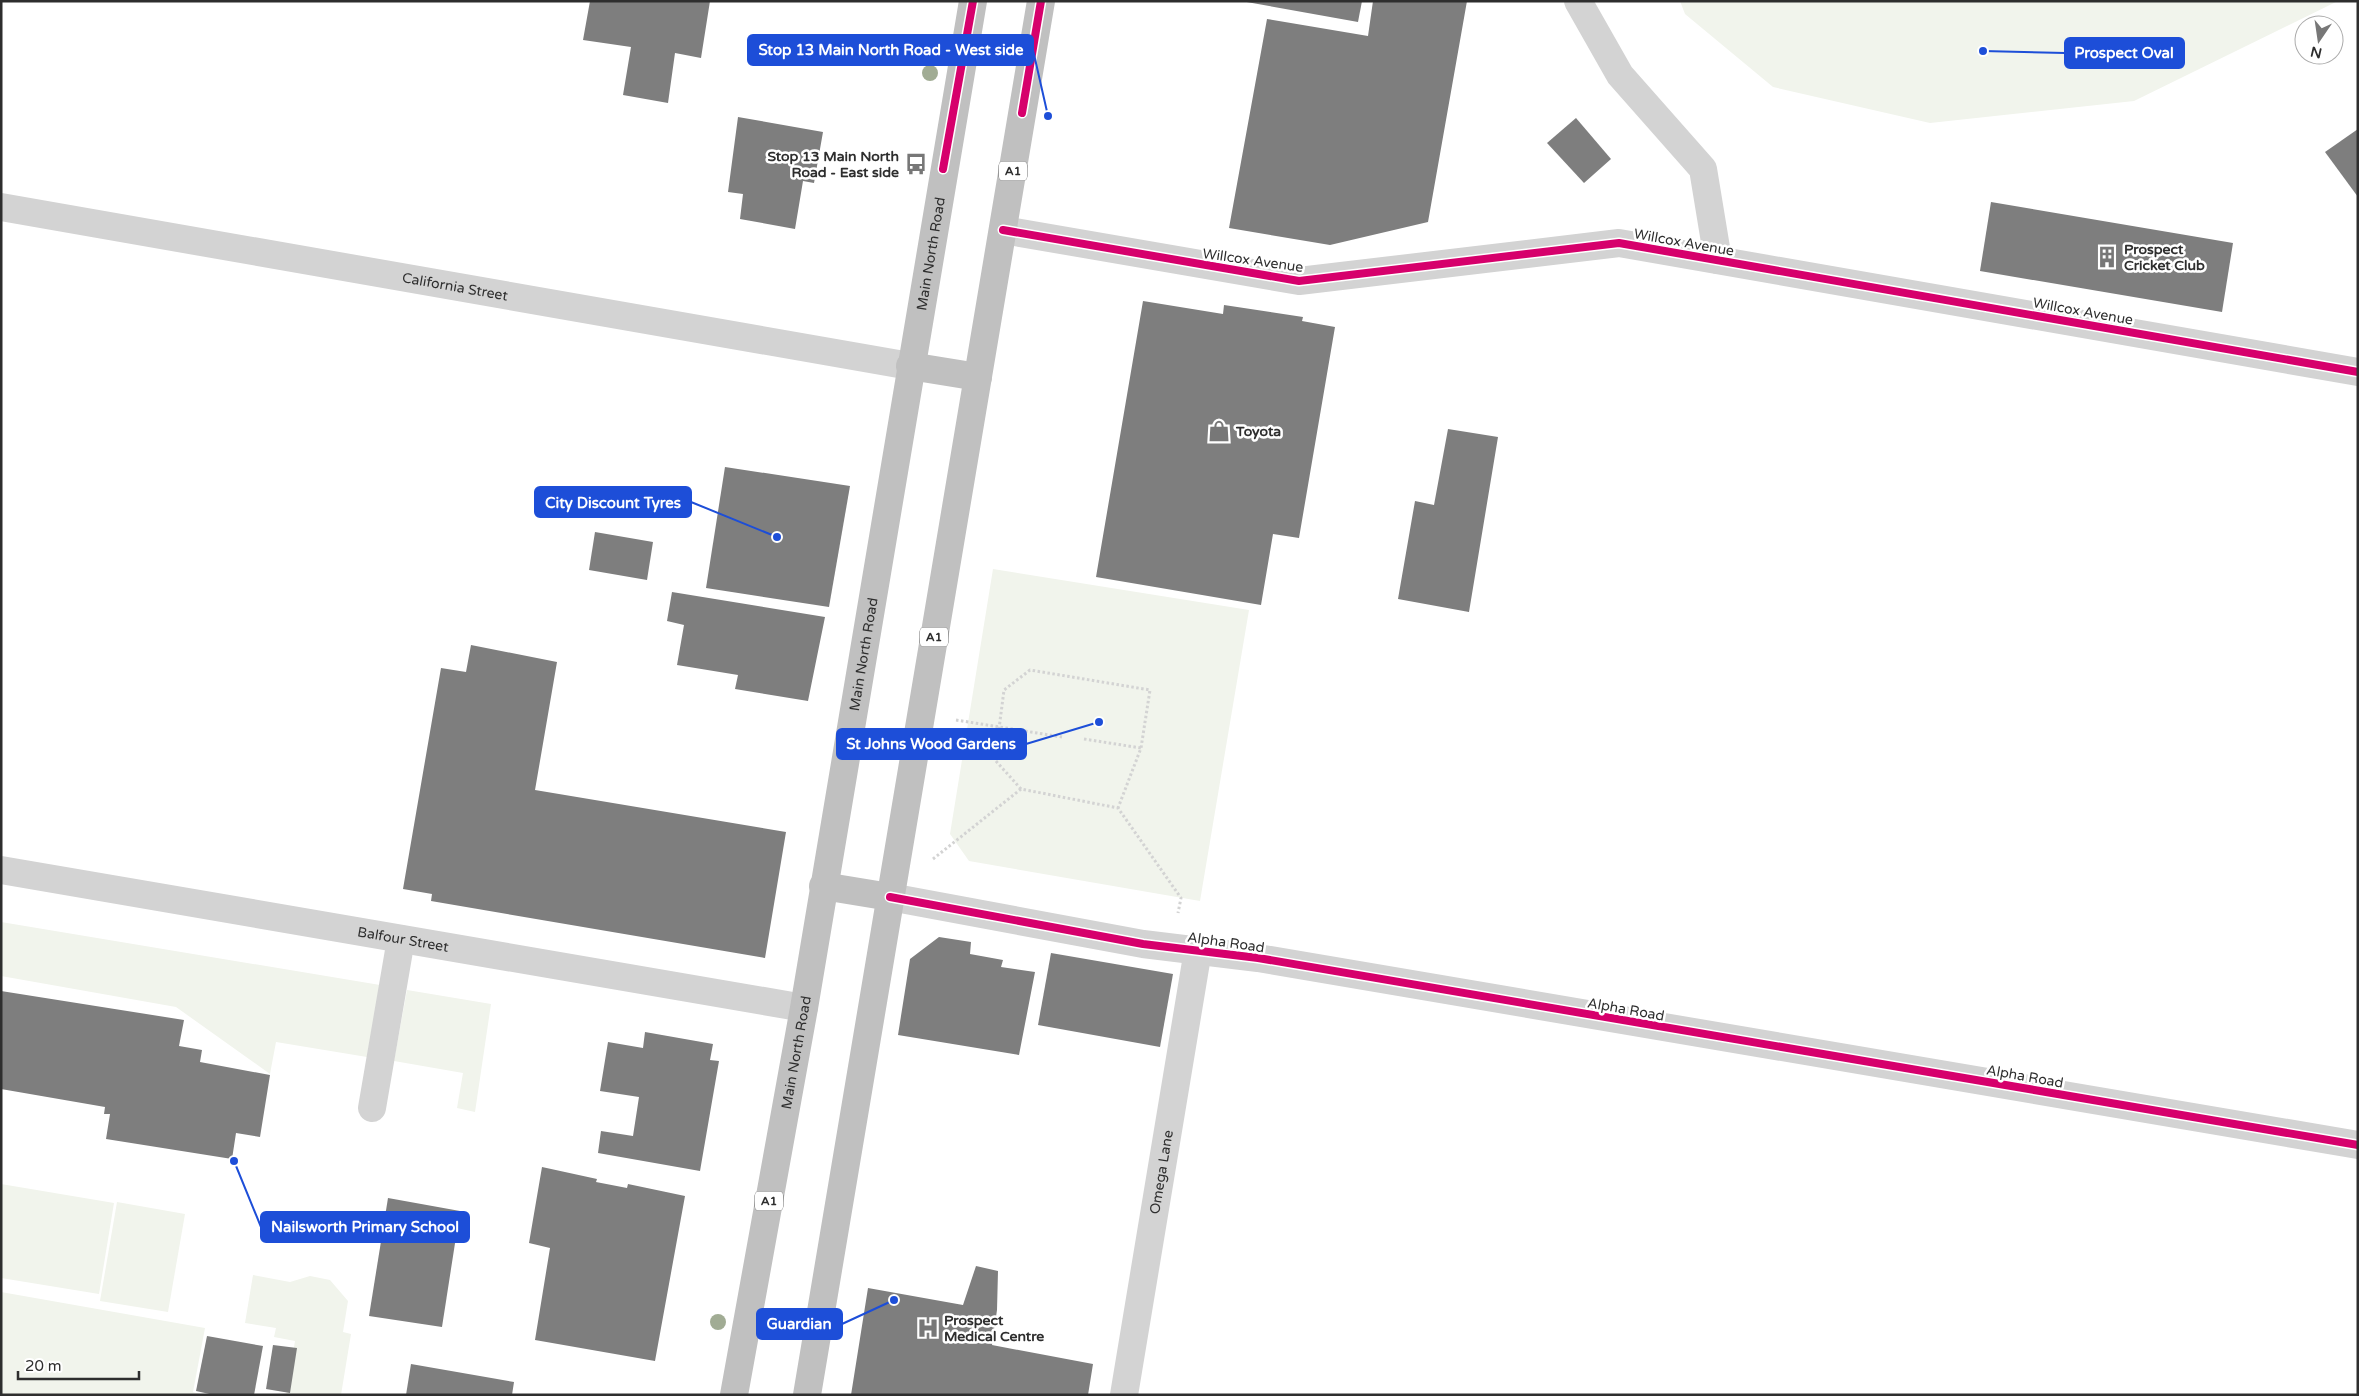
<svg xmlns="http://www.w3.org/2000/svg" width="2359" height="1396" font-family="'Varela Round',sans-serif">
<rect width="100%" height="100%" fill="#fff"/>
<g fill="#f1f4ec">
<path d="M1680 1H2338L2134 101 1930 123 1773 87 1685 14Z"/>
<path d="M993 569 1249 610 1200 901 969 861 950 834Z"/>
<path d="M1 922 380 985 367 1057 276 1042 270 1074 176 1007 1 976Z"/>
<path d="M407 990 491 1004 475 1112 457 1108 463 1073 394 1061Z"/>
<path d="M1 1184 114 1203 99 1294 1 1278Z"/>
<path d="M117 1202 185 1214 168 1312 100 1301Z"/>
<path d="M253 1275 290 1282 310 1276 330 1280 348 1301 343 1332 351 1334 341 1395H286L295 1341 274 1337 276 1328 245 1323Z"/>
<path d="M1 1292 205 1328 193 1392 204 1395H1Z"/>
</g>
<g fill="#7e7e7e">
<path d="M590 1H710L701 58 675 53 668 103 623 95 631 47 583 40Z"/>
<path d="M1241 1H1362L1358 22Z"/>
<path d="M1373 1H1467L1428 222 1330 245 1229 228 1267 19 1368 36Z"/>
<path d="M738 117 823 132 814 183 803 181 795 229 740 219 743 194 728 192Z"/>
<path d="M1576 118 1611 159 1584 183 1547 143Z"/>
<path d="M2358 129V197L2325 152Z"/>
<path d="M1991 202 2233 243 2222 312 1980 271Z"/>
<path d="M1143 301 1223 314 1224 305 1303 317 1302 321 1335 327 1299 538 1273 534 1261 605 1096 577Z"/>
<path d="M1448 429 1498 437 1469 612 1398 599 1415 501 1434 505Z"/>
<path d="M725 467 850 486 829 607 706 588Z"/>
<path d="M595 532 653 542 647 580 589 570Z"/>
<path d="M672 592 825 617 808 701 735 689 738 675 677 665 684 625 667 621Z"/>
<path d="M471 645 557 662 535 790 786 832 765 958 431 901 432 894 403 889 441 668 466 672Z"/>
<path d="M939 937 971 942 970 954 1003 960 1001 967 1035 972 1019 1055 898 1035 910 959Z"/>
<path d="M1051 953 1173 974 1160 1047 1038 1025Z"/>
<path d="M1 991 184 1020 179 1046 202 1050 200 1062 270 1075 260 1137 236 1133 232 1159 106 1139 110 1114H104L105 1107 1 1089Z"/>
<path d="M645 1032 713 1044 710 1060 719 1061 700 1171 598 1153 601 1131 633 1136 639 1097 600 1091 608 1042 643 1048Z"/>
<path d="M542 1167 597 1179 596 1182 627 1188 628 1184 685 1196 655 1361 535 1340 550 1248 529 1243Z"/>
<path d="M388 1198 460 1211 442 1327 369 1316Z"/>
<path d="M976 1266 998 1271 997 1310 992 1345 1093 1364 1088 1395H851L868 1288 963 1305Z"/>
<path d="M207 1336 263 1346 254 1395H214L196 1391Z"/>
<path d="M273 1345 297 1348 290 1393 266 1389Z"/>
<path d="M411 1364 514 1382 512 1395H406Z"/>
</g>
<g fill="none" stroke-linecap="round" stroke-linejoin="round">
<g stroke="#d3d3d3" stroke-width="3" stroke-dasharray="2.5 2.5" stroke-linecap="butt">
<path d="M956 720 1062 737"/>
<path d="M1084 739 1141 748"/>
<path d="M1021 789 995 760 1004 690 1030 670 1150 690 1141 748 1118 808"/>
<path d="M933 859 1021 789 1118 808 1181 898 1178 913"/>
</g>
<g stroke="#d3d3d3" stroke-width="28">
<path d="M1578 1 1620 75 1703 169 1718 260"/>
<path id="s1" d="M1 207 910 366"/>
<path d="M1003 230 1299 281 1619 243 2358 372"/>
<path id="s2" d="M1 870 804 1008"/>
<path d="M890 897 1143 944 1258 958 2358 1145"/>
<path d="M372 1108 401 939"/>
<path id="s3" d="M1124 1395 1198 950"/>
</g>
<g stroke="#c0c0c0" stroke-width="28">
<path d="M910 366 978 377"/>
<path d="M823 886 890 897"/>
<path id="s4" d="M734 1395 804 1008 973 1"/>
<path d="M807 1395 1041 1"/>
</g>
<g stroke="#fff" stroke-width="11">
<g id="cycleway">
<path d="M1022 113 1041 1"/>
<path d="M943 169 973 1"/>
<path d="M1003 230 1299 281 1619 243 2358 372"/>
<path d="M890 897 1143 944 1258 958 2358 1145"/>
</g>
</g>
<use href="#cycleway" stroke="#d6006c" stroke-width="8"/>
</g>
<g fill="#a1ac94">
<circle cx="930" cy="73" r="8"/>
<circle cx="718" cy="1322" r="8"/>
</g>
<defs>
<g id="bus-bare" transform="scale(1.725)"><path d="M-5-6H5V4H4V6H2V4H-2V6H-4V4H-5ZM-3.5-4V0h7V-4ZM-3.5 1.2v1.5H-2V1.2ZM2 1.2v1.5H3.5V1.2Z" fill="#777" stroke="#fff" stroke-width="2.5" paint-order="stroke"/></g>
<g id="building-bare" transform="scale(1.725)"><path d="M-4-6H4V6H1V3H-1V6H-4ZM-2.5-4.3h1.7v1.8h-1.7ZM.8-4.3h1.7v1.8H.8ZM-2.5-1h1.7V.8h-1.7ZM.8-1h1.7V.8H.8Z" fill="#777" stroke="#fff" stroke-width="2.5" paint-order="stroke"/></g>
<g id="shop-bare" transform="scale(1.725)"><path d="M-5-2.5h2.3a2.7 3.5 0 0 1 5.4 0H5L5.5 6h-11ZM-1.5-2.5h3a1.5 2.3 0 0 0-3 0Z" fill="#777" stroke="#fff" stroke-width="2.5" paint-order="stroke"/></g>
<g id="hospital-bare" transform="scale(1.725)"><path d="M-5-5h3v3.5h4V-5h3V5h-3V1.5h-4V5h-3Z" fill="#777" stroke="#fff" stroke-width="2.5" paint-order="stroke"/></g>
</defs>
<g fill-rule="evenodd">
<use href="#bus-bare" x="916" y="164"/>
<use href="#building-bare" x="2107" y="257"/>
<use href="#shop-bare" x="1219" y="431"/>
<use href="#hospital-bare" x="928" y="1328"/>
</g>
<g text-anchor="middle" stroke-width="5" stroke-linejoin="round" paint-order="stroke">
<g fill="#fff" stroke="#6d6d6d" stroke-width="1">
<rect x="999" y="161.5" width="28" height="19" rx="4"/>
<rect x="920" y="627.5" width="28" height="19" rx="4"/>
<rect x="755" y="1191.5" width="28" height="19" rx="4"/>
</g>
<g font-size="12" font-weight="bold" fill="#2e2e2e">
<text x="1013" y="175">A1</text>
<text x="934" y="641">A1</text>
<text x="769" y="1205">A1</text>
</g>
<g font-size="14" font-weight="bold" fill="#2e2e2e" stroke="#fff" text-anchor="start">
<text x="899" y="161" text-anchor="end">Stop 13 Main North<tspan x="899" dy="16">Road - East side</tspan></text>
<text x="2124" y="254">Prospect<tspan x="2124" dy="16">Cricket Club</tspan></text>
<text x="1236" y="436">Toyota</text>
<text x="944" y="1325">Prospect<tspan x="944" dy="16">Medical Centre</tspan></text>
</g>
<g font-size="14" fill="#2e2e2e" stroke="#fff">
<text transform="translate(1684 242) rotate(10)" y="5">Willcox Avenue</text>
<text dy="5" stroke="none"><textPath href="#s4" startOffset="1158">Main North Road</textPath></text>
<text transform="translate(1253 260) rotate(8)" y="5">Willcox Avenue</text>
<text dy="5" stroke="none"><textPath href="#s1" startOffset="461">California Street</textPath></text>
<text transform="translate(2083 311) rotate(10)" y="5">Willcox Avenue</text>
<text dy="5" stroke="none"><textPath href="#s4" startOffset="752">Main North Road</textPath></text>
<text dy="5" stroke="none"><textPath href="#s2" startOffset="408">Balfour Street</textPath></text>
<text transform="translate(1226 942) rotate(8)" y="5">Alpha Road</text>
<text transform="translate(1626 1009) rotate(10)" y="5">Alpha Road</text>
<text dy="5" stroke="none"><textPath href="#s4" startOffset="348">Main North Road</textPath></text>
<text transform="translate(2025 1076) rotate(10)" y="5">Alpha Road</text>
<text dy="5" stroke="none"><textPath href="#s3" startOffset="226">Omega Lane</textPath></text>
</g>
</g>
<path fill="none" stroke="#1d4ed8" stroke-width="2" d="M1048 116L1033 50M1983 51L2065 53M777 537L691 502M1099 722L1026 744M234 1161L261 1227M894 1300L842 1324"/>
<g fill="#1d4ed8" stroke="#fff" stroke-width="2">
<circle cx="1048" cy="116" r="5"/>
<circle cx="1983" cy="51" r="5"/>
<circle cx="777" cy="537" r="5"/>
<circle cx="1099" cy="722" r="5"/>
<circle cx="234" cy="1161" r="5"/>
<circle cx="894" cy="1300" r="5"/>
</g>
<g fill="#1d4ed8" stroke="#1d4ed8" stroke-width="2">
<rect x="748" y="35" width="285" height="30" rx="5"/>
<rect x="2065" y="38" width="119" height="30" rx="5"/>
<rect x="535" y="487" width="156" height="30" rx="5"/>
<rect x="837" y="729" width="189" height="30" rx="5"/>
<rect x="261" y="1212" width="208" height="30" rx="5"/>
<rect x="757" y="1309" width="85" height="30" rx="5"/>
</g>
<g font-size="15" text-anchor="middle" font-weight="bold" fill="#fff">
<text x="891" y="55">Stop 13 Main North Road - West side</text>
<text x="2124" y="58">Prospect Oval</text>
<text x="613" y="508">City Discount Tyres</text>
<text x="931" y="749">St Johns Wood Gardens</text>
<text x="365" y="1232">Nailsworth Primary School</text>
<text x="799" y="1329">Guardian</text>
</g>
<rect width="2359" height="1396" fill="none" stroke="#2e2e2e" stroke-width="5"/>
<g transform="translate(2319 40) rotate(193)"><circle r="24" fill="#ffffff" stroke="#ababab"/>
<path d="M0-4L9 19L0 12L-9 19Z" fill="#777777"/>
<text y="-8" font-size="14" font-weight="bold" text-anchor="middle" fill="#2e2e2e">N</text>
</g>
<path d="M18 1371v8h121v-8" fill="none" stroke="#2e2e2e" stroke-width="2.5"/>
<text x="25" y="1371" font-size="15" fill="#2e2e2e" stroke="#ffffff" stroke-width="4" paint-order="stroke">20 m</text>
</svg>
